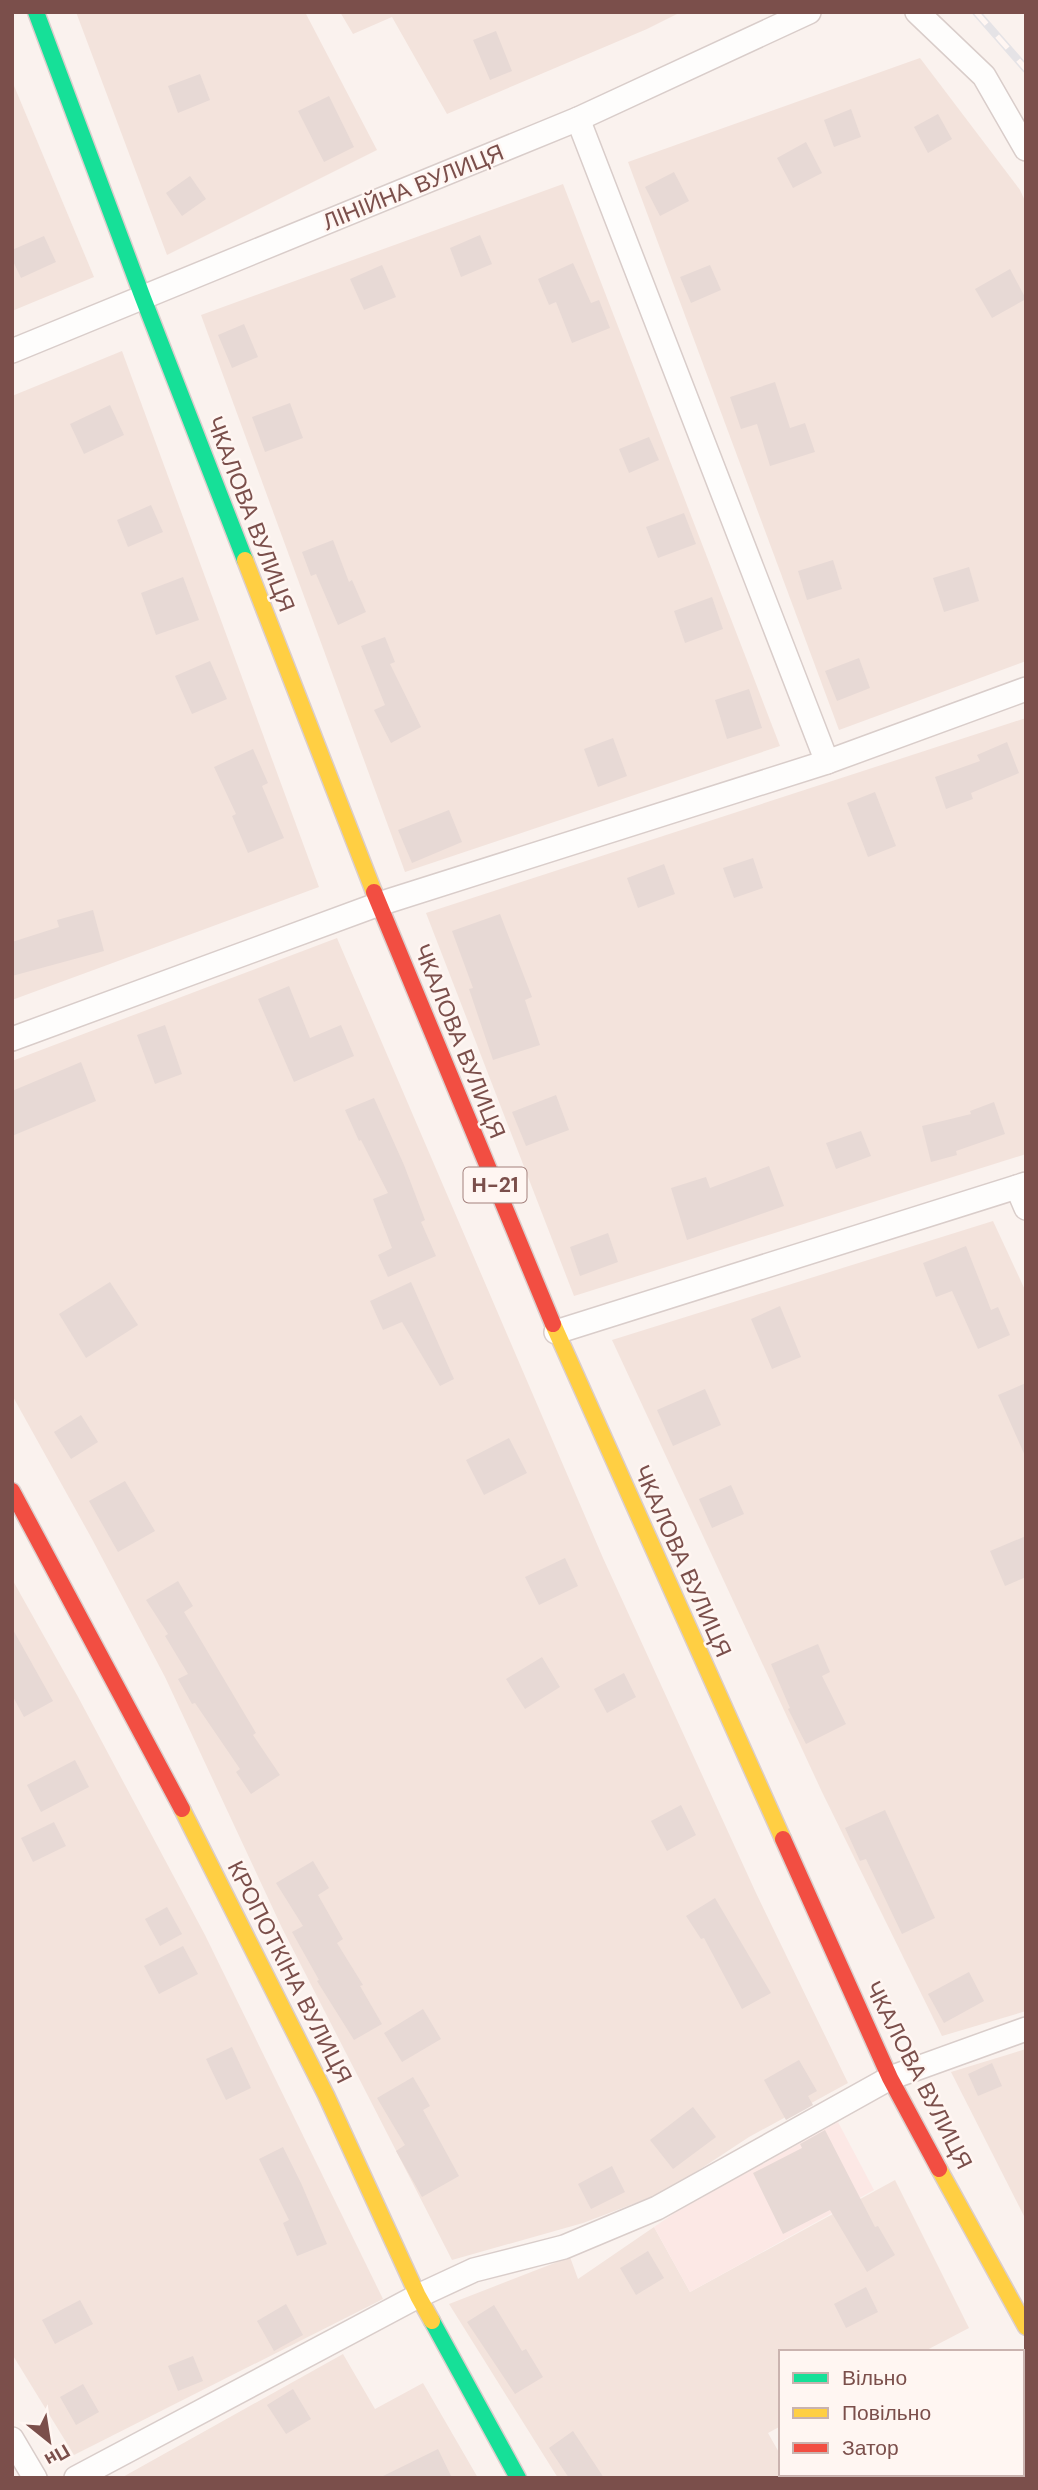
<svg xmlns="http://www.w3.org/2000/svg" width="1038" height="2490" font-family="'DM Sans',sans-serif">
<rect width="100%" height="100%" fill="#faf2ee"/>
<g fill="#f3e3dc">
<path d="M76 12H305L377 150 167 255Z"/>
<path d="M340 12H681L647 29 447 114 392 17 353 34Z"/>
<path d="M920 58 1020 190 1026 203V661L839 730 628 162Z"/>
<path d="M12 81 94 277 12 311Z"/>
<path d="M563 184 780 746 405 872 201 315Z"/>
<path d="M122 351 319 887 12 1000V396Z"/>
<path d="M1026 718V1154L574 1296 426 913Z"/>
<path d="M337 938 603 1558 756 1893 848 2083 749 2137 667 2191 583 2223 452 2260 282 1928 165 1677 92 1539 12 1395V1061Z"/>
<path d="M993 1221 1026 1292V2011L942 2036 822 1792 612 1340Z"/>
<path d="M12 1579 77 1695 205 1935 383 2299 74 2455 12 2354Z"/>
<path d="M1026 2049V2220L951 2072Z"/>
<path d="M895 2180 969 2328 923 2352H781V2426L768 2433 781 2456V2474H790L792 2478H558L449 2304 570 2257 578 2279 654 2227 690 2292Z"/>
<path d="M343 2354 375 2409 423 2383 478 2478H121Z"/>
<path d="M1022 2433 1026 2440V2478H878L885 2474H1022Z"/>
</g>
<path fill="#fce8e5" d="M838 2122 874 2190 690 2292 654 2227 676 2212Z"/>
<g fill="#e7d9d5">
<path d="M496 31 512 71 490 80 473 40Z"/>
<path d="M200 74 210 100 178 113 168 86Z"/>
<path d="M329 96 354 147 324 162 298 111Z"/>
<path d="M851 109 861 137 834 147 824 120Z"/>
<path d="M938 114 952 139 928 153 914 127Z"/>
<path d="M806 142 822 173 793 188 777 158Z"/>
<path d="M674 172 689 201 660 216 645 187Z"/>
<path d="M190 176 206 199 182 216 166 193Z"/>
<path d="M480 235 492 264 461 277 450 248Z"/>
<path d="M44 236 56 262 21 278 12 259V250Z"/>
<path d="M573 263 591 303 599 300 610 328 572 343 556 302 549 305 538 279Z"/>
<path d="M382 265 396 297 364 310 350 279Z"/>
<path d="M710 265 721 290 691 303 680 277Z"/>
<path d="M1010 269 1026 299 992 318 975 289Z"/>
<path d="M244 324 258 357 232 368 218 335Z"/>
<path d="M775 382 790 428 805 423 815 452 770 466 757 424 741 429 730 397Z"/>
<path d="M290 403 303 438 265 452 252 417Z"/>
<path d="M110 405 124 435 84 454 70 424Z"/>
<path d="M649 437 659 460 629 473 619 449Z"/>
<path d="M151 505 163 532 128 547 117 520Z"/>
<path d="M684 513 696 544 658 558 646 527Z"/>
<path d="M333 540 349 582 352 580 366 612 338 625 316 574 311 576 302 552Z"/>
<path d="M833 560 842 589 807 600 798 571Z"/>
<path d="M969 567 979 601 944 612 933 578Z"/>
<path d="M183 577 199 620 156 635 141 593Z"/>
<path d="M712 597 723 629 685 643 674 611Z"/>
<path d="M385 637 395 662 390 664 421 727 391 743 374 710 385 705 361 646Z"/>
<path d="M859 658 870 688 837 701 825 671Z"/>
<path d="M210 661 227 699 192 714 175 676Z"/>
<path d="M749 689 762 728 727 739 715 700Z"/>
<path d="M613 738 627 776 598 787 584 749Z"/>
<path d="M1007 742 1019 773 971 793 973 799 946 809 935 777 980 761 977 755Z"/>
<path d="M253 749 268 783 262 786 284 838 248 853 232 816 236 814 214 767Z"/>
<path d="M875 792 896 846 868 857 847 803Z"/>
<path d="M449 810 462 842 412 863 398 830Z"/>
<path d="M753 858 763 888 734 898 723 868Z"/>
<path d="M664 864 675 894 638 908 627 878Z"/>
<path d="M93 910 104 951 12 976V942L59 927 57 920Z"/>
<path d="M500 914 532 997 525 1000 540 1045 493 1060 469 989 473 988 452 931Z"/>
<path d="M289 986 310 1038 341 1025 354 1056 294 1082 258 999Z"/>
<path d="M165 1025 182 1074 155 1084 137 1035Z"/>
<path d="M81 1062 96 1101 12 1136V1091Z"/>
<path d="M556 1095 569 1130 526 1146 512 1112Z"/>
<path d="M374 1098 404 1165 425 1220 421 1222 436 1256 388 1277 378 1255 392 1248 373 1199 388 1193 361 1140 359 1141 345 1110Z"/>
<path d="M994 1102 1005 1134 956 1151 957 1155 931 1162 922 1126 971 1114 970 1111Z"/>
<path d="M861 1131 871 1156 836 1169 826 1143Z"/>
<path d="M769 1166 784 1206 687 1240 671 1188 706 1177 710 1188Z"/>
<path d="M608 1233 618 1262 580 1276 570 1247Z"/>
<path d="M966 1246 991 1310 998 1307 1010 1335 978 1349 952 1291 936 1297 923 1263Z"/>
<path d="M110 1282 138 1325 86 1358 59 1314Z"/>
<path d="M411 1282 454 1379 440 1386 402 1322 383 1330 370 1301Z"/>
<path d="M780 1306 801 1357 772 1369 751 1319Z"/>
<path d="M1026 1383V1458L998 1395Z"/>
<path d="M705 1389 721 1425 673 1446 657 1410Z"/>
<path d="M81 1415 98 1442 71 1459 54 1432Z"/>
<path d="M509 1438 527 1473 484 1495 466 1460Z"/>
<path d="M125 1481 155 1531 118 1552 89 1501Z"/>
<path d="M731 1485 744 1514 712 1528 699 1499Z"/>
<path d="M1026 1536V1577L1005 1586 990 1551Z"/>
<path d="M565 1558 578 1586 539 1605 525 1577Z"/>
<path d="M178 1581 193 1606 184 1612 256 1733 253 1735 280 1775 251 1794 236 1772 240 1769 195 1703 192 1704 178 1679 188 1674 165 1636 168 1634 146 1600Z"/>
<path d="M12 1628 53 1701 24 1717 12 1695Z"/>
<path d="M818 1644 830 1672 822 1676 846 1724 806 1744 788 1709 790 1708 771 1664Z"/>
<path d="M542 1657 560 1687 525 1709 506 1679Z"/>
<path d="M624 1673 636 1697 607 1713 594 1689Z"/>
<path d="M75 1760 89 1787 41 1812 27 1785Z"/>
<path d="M681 1805 696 1835 667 1851 651 1821Z"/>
<path d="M885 1810 935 1918 902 1934 866 1859 860 1861 845 1828Z"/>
<path d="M54 1822 66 1846 33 1862 21 1838Z"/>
<path d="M313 1861 329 1888 318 1895 343 1939 337 1943 363 1985 360 1986 382 2024 354 2040 317 1981 319 1980 292 1932 303 1926 276 1883Z"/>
<path d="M715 1898 771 1993 742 2009 704 1938 701 1939 686 1916Z"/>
<path d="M167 1907 182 1934 160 1946 145 1919Z"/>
<path d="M183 1946 198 1974 159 1994 144 1966Z"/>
<path d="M969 1972 984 2001 944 2023 928 1994Z"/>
<path d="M423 2009 441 2039 402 2062 384 2033Z"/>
<path d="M232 2047 251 2088 226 2100 206 2059Z"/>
<path d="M799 2060 817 2091 808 2096 813 2105 786 2120 764 2080Z"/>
<path d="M992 2063 1002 2086 978 2096 968 2074Z"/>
<path d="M413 2077 430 2106 423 2110 459 2176 422 2197 396 2151 405 2145 377 2098Z"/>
<path d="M693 2107 716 2137 673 2169 650 2140Z"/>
<path d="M825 2130 875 2227 878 2226 895 2255 867 2272 830 2210 783 2234 753 2173 802 2148 800 2144Z"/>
<path d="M283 2147 301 2183 327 2244 297 2256 283 2223 289 2220 259 2159Z"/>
<path d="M612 2166 625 2192 591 2209 578 2184Z"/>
<path d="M648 2251 664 2278 636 2295 620 2268Z"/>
<path d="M866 2287 878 2312 846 2328 834 2304Z"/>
<path d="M80 2300 93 2324 55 2344 42 2320Z"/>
<path d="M286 2304 303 2335 274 2351 257 2321Z"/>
<path d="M494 2305 522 2351 526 2349 543 2377 515 2394 467 2322Z"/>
<path d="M193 2356 203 2381 178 2391 168 2366Z"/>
<path d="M83 2384 99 2412 76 2425 60 2397Z"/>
<path d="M293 2389 311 2419 286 2434 267 2405Z"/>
<path d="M573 2431 604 2478H569L549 2448Z"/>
<path d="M438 2449 452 2478H379Z"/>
</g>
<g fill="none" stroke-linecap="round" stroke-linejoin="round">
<g stroke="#d9cdca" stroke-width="26">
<g id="street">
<path d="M917 12 984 76 1026 149"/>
<path d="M578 119 827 762"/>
<path d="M12 351 578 119 809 12"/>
<path d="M12 1039 379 904 827 762 1026 689"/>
<path d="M1017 1187 1026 1208"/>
<path d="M556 1332 1026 1184"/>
<path d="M12 2439 35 2478"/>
<path d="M76 2478 418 2296 474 2270 564 2247 657 2208 890 2078 1026 2029"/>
</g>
</g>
<g stroke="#dbcecc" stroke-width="19">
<g id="fast">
<path d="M36 12 143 298 245 560"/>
<path d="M432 2321 518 2478"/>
</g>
</g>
<g stroke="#dbcecc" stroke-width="19">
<g id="slow">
<path d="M245 560 374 892"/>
<path d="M553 1324 783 1839"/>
<path d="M182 1809 326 2095 418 2296 432 2321"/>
<path d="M939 2169 1026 2327"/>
</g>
</g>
<g stroke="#dbcecc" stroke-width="19">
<g id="jam">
<path d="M374 892 553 1324"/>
<path d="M12 1491 182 1809"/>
<path d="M783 1839 890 2078 939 2169"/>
</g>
</g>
<use href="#street" stroke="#fefdfc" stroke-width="23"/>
<use href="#fast" stroke="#16e098" stroke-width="16"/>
<use href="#slow" stroke="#ffcf43" stroke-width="16"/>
<use href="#jam" stroke="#f24e42" stroke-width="16"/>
<g stroke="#e5e3e6" stroke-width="8">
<path id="rail" d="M976 12 1026 69"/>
</g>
<use href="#rail" stroke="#fff6f2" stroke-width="5" stroke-dasharray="16" stroke-linecap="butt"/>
</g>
<g text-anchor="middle" stroke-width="5" stroke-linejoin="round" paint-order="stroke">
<rect fill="#fff6f2" stroke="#a3817d" stroke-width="2" x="463.5" y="1167.5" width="63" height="35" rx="5"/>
<g font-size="21" font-weight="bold" fill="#7b4f4b">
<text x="495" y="1192">Н-21</text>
</g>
<g font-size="23" fill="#7b4f4b" stroke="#fff6f2">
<text transform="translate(413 187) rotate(-22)" y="8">ЛІНІЙНА ВУЛИЦЯ</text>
<text transform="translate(251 514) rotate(69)" y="8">ЧКАЛОВА ВУЛИЦЯ</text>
<text transform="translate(460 1041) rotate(68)" y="8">ЧКАЛОВА ВУЛИЦЯ</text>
<text transform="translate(683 1561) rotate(66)" y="8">ЧКАЛОВА ВУЛИЦЯ</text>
<text transform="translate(290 1972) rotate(63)" y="8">КРОПОТКІНА ВУЛИЦЯ</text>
<text transform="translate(919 2075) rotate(63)" y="8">ЧКАЛОВА ВУЛИЦЯ</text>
</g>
</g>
<rect width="1038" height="2490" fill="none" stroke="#7b4f4b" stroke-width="28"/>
<rect x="779" y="2350" width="245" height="126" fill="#fff6f2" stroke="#cab3af" stroke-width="2"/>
<rect x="793" y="2373" width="35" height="10" fill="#16e098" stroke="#cab3af" stroke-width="2"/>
<text x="842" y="2385" font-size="21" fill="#7b4f4b">Вільно</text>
<rect x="793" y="2408" width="35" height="10" fill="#ffcf43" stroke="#cab3af" stroke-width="2"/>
<text x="842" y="2420" font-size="21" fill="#7b4f4b">Повільно</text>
<rect x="793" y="2443" width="35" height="10" fill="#f24e42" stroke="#cab3af" stroke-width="2"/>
<text x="842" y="2455" font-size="21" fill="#7b4f4b">Затор</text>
<g transform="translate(49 2441) rotate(150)" stroke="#fff6f2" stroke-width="5" paint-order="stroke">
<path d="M0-5L12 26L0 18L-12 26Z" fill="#7b4f4b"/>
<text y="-10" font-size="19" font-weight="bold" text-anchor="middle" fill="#7b4f4b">Пн</text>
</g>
</svg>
